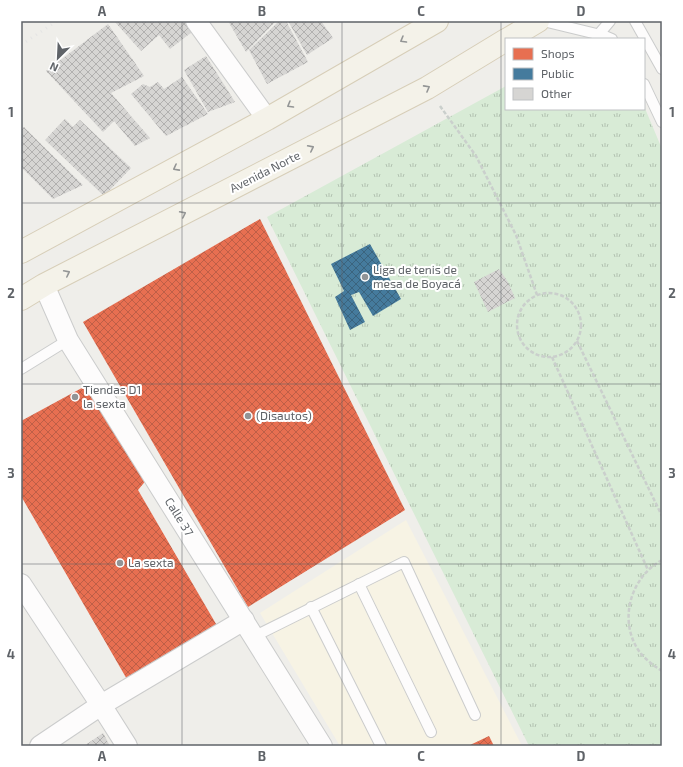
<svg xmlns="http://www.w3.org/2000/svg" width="683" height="767" font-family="'Exo 2',sans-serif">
<defs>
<pattern id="grass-tufts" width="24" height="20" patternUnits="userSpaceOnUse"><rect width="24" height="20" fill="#d8ebd6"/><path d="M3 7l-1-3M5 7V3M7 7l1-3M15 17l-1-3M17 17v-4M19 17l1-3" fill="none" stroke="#b2c2b1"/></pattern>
<pattern id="shops-cross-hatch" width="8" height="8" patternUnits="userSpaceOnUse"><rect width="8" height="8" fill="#e76f51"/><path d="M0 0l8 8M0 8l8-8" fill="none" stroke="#be5f47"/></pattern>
<pattern id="public-cross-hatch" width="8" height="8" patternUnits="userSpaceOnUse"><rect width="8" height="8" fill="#457b9d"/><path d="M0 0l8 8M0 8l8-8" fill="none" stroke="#3b647e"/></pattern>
<pattern id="building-cross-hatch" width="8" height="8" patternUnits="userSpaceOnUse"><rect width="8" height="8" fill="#d6d5d3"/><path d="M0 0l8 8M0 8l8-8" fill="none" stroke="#b1b0af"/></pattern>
</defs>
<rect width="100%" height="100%" fill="#efeeea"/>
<path fill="#f7f3e4" d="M406 520 522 746H340L260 613Z"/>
<path fill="url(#grass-tufts)" d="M506 86V109H644V106L662 149V746H529L267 217Z"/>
<g fill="url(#shops-cross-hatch)">
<path d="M260 219 405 510 248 607 83 322Z"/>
<path d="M91 383 148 478 138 490 219 629 128 681 21 496V421Z"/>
<path d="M489 736 494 746H468Z"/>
</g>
<path fill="url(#public-cross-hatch)" d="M370 244 401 299 373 316 359 292 351 295 365 322 350 330 335 297 344 291 331 264Z"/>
<g fill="url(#building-cross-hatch)">
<path d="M114 21H184L192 32 170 49 159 35 141 51Z"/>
<path d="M228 21H276L246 52Z"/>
<path d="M279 21H286L308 62 267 84 249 50Z"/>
<path d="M288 21H321L333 38 307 55Z"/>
<path d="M108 24 144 76 111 93 150 138 135 146 114 121 103 132 46 71Z"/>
<path d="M206 56 235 102 208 112 184 70Z"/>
<path d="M182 77 208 114 166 136 131 94 143 84 150 87 158 82 164 89Z"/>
<path d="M65 119 73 127 80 120 131 168 104 196 45 140Z"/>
<path d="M24 127 41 144 83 185 53 199 21 167V130Z"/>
<path d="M499 269 508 282 515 298 488 312 474 282Z"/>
<path d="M103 733 110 746H84Z"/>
</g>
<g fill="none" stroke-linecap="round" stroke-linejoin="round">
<g stroke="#cbcccc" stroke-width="12">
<g id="service">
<path d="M543 21 605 36 612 39"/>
<path d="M635 21 662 69"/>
<path d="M599 34 610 21"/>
<path d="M644 84 662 122"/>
<path d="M21 369 68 340"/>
<path d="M359 584 431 732"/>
<path d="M311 607 381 746"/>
<path d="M253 637 404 562 475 715"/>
</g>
</g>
<g stroke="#cbcccc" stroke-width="22">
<g id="minor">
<path d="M196 21 267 119"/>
<path d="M44 285 68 340 322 746"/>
<path d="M21 584 101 705 127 746"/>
<path d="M40 746 101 705 244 620"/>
</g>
</g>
<g stroke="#d7ceb8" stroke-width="24">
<g id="primary">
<path d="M508 39 538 21"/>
<path d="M21 252 267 119 437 21"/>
<path d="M21 299 44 285 427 88 506 40"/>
</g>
</g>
<g stroke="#cacfcc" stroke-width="2.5" stroke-dasharray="4 2" stroke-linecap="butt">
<path d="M440 106 476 156 516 235 537 295"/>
<circle cx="549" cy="325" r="32"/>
<path d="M577 341 662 516"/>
<path d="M552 357 648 570"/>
<path d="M662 560C631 577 619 618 637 648 643 658 653 665 662 671"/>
</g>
<use href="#service" stroke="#fdfcfc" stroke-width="10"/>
<use href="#minor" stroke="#fdfcfc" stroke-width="20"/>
<use href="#primary" stroke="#f4f2e9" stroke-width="22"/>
<path stroke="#e4e4e4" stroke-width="3" stroke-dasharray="1 5" stroke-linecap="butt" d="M21 45 57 21"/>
</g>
<defs><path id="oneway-chevron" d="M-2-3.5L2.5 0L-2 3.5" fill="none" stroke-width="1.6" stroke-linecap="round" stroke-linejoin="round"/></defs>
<g stroke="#939595">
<use href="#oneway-chevron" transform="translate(403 40) rotate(150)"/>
<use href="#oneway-chevron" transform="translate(427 88) rotate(-29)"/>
<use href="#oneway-chevron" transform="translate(290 105) rotate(150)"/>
<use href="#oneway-chevron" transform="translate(311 148) rotate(-27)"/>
<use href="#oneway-chevron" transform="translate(176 168) rotate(152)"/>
<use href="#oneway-chevron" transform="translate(183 214) rotate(-27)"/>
<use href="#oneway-chevron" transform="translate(67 273) rotate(-27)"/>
</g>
<path fill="none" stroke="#5f6368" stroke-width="1" stroke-opacity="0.55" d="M182 21V746M342 21V746M501 21V746M21 203H662M21 384H662M21 564H662"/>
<g fill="#919496" stroke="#fff" stroke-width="1.5">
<circle cx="365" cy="277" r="4"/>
<circle cx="75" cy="397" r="4"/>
<circle cx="248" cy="416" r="4"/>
<circle cx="120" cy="563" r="4"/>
</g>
<g text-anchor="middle" stroke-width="4" stroke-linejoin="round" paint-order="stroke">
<g font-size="12" fill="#5f6368" stroke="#fff">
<text transform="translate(265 172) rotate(-27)" y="4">Avenida Norte</text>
<text transform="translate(179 517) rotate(58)" y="4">Calle 37</text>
</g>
<g font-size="12" fill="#5f6368" stroke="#fff" text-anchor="start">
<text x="373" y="274">Liga de tenis de<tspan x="373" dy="14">mesa de Boyacá</tspan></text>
<text x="83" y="394">Tiendas D1<tspan x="83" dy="14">la sexta</tspan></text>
<text x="256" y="420">(Disautos)</text>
<text x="128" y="567">La sexta</text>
</g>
</g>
<rect width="683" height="767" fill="none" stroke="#ffffff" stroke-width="44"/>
<rect x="505" y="38" width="140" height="72" fill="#ffffff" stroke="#bfc1c3"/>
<rect x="513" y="48" width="20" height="12" fill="#e76f51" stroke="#bfc1c3"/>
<text x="541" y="58" font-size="12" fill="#5f6368">Shops</text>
<rect x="513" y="68" width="20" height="12" fill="#457b9d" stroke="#bfc1c3"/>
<text x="541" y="78" font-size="12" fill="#5f6368">Public</text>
<rect x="513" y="88" width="20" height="12" fill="#d6d5d3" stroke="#bfc1c3"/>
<text x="541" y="98" font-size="12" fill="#5f6368">Other</text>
<g transform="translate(58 58) rotate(204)" stroke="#ffffff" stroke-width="3" paint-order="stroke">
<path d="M0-3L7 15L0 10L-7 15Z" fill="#5f6368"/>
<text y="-6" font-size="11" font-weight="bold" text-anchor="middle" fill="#5f6368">N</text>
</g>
<rect x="22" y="22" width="639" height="723" fill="none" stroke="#5f6368" stroke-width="1.5"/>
<g font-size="13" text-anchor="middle" font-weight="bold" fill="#5f6368">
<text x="102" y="16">A</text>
<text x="262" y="16">B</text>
<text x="421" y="16">C</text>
<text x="581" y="16">D</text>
<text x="11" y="117">1</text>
<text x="672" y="117">1</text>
<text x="11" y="298">2</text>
<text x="672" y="298">2</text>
<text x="11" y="478">3</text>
<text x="672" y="478">3</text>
<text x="11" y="659">4</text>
<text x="672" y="659">4</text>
<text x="102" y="761">A</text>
<text x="262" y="761">B</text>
<text x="421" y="761">C</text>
<text x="581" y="761">D</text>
</g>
</svg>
